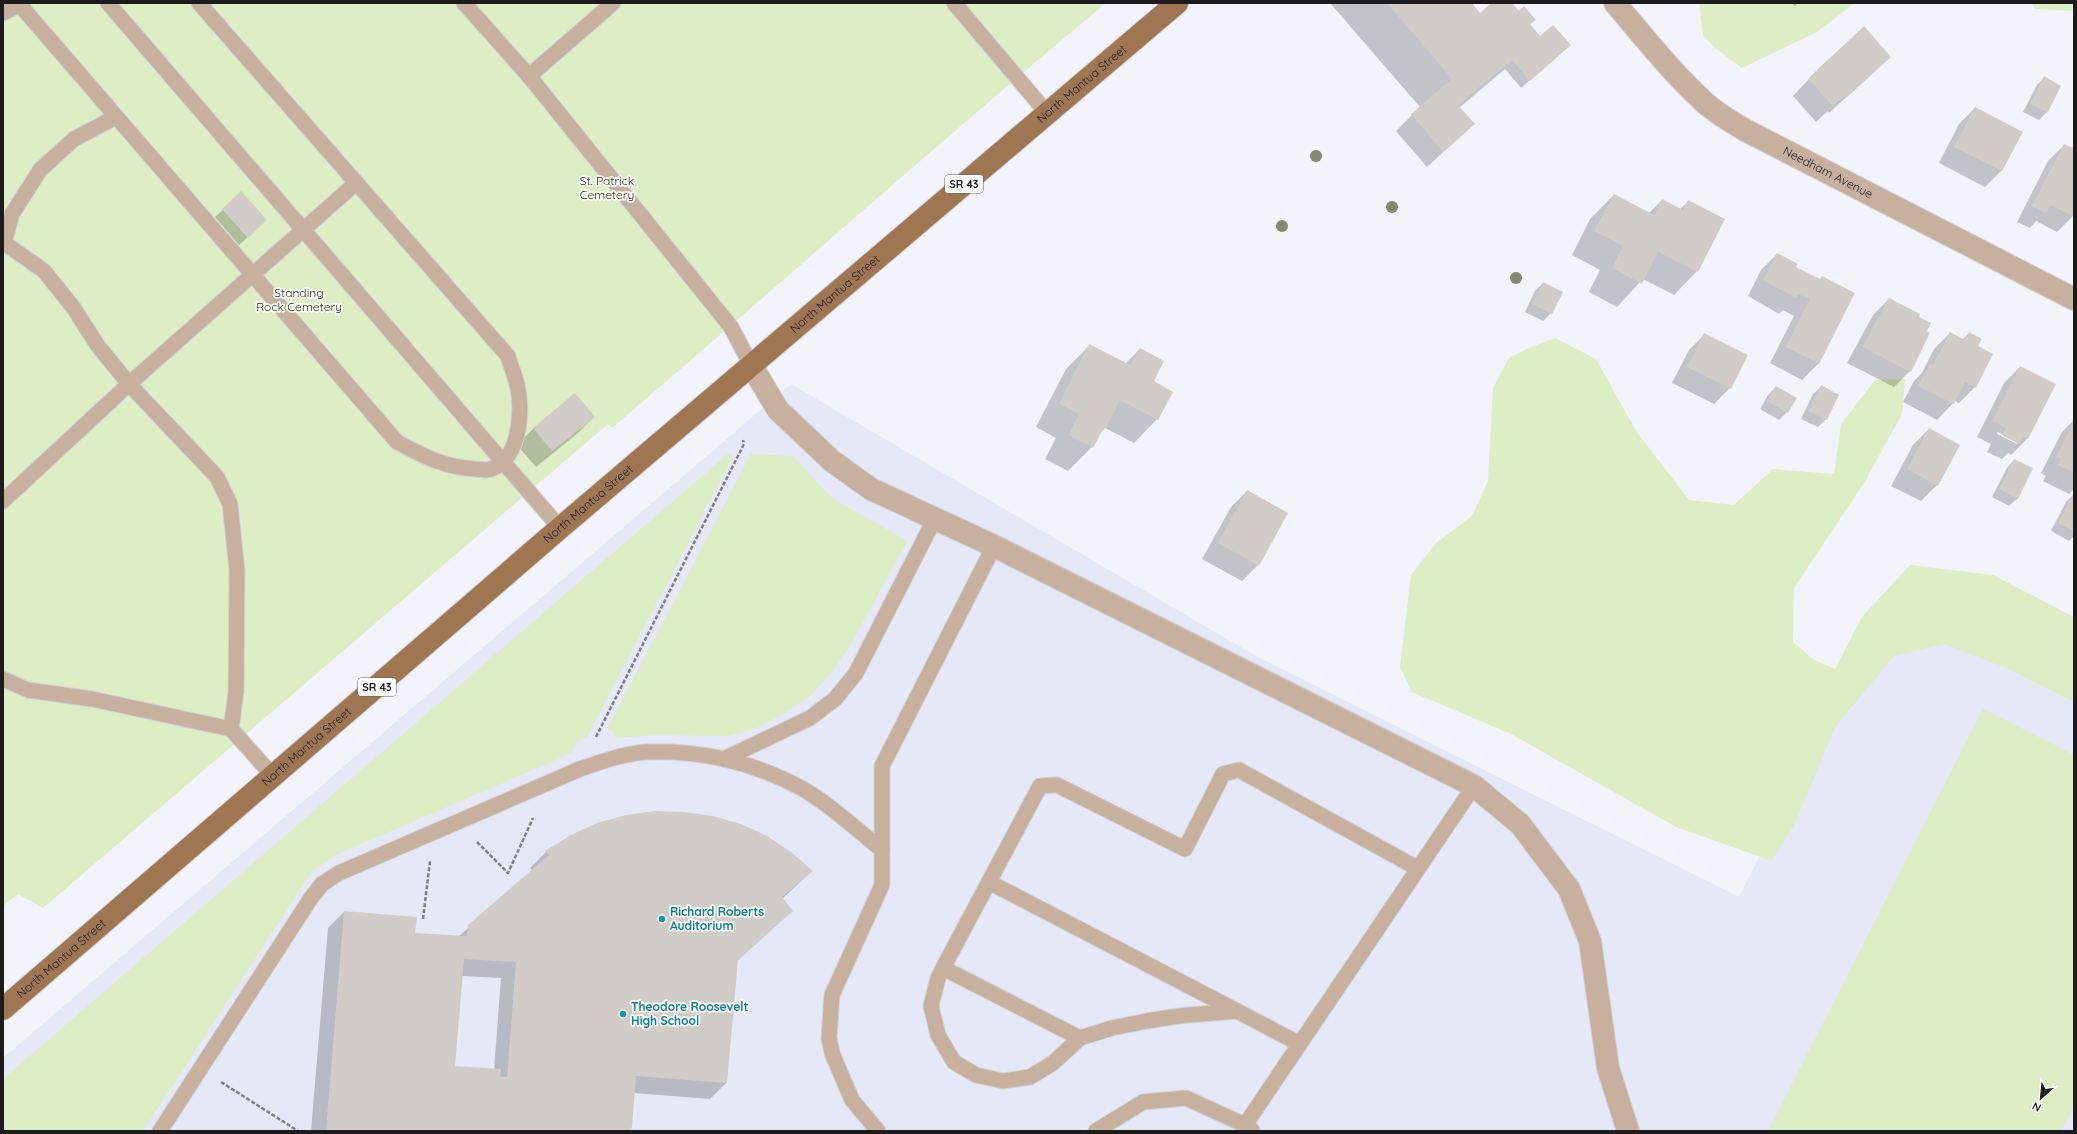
<svg xmlns="http://www.w3.org/2000/svg" width="2077" height="1134" font-family="Quicksand,sans-serif">
<rect width="100%" height="100%" fill="#f3f4fb"/>
<path fill="#e5e8f6" d="M791 384 1256 656 1739 897 1894 591 2074 685V1131H3V1058Z"/>
<g fill="#ddedc4">
<path d="M3 3H1106C939 142 777 287 612 428L608 424 43 908 18 894 3 906Z"/>
<path d="M1699 3H1855L1817 32 1742 68 1714 47 1703 35Z"/>
<path d="M2032 3H2074V11L2035 9Z"/>
<path d="M1555 338 1596 359 1636 431 1689 500 1734 505 1773 469 1834 474 1841 424 1875 380 1905 379 1902 414 1864 483 1794 588 1793 642 1814 660 1835 669 1862 617 1910 565 1993 575 2074 617V702L2011 670 1945 644 1894 656 1835 727 1795 823 1772 861 1676 827 1511 734 1412 692 1400 667 1411 575 1436 543 1472 516 1488 481 1493 388 1509 358 1529 348Z"/>
<path d="M729 453 733 457 587 737 577 741 572 753 342 852 312 871 143 1131H3V1079Z"/>
<path d="M751 454 793 456 832 498 907 541 852 642 832 672 812 694 785 713 755 729 728 736 654 735 616 738 614 731 607 729Z"/>
<path d="M1983 709 2074 755V1106L2061 1131H1768Z"/>
</g>
<g fill="#0003" fill-rule="evenodd">
<path d="M1330 3H1471L1480 14 1493 3H1510L1519 13 1534 20 1529 25 1538 36 1570 45 1521 88 1505 69 1459 108 1474 124 1427 167 1396 131 1420 107Z"/>
<path d="M1791 3H1798L1795 6Z"/>
<path d="M1864 28 1890 57 1829 113 1828 111 1816 122 1793 96 1819 68Z"/>
<path d="M2044 78 2060 86 2047 112 2039 120 2023 112 2037 85Z"/>
<path d="M1975 108 2021 132 2001 171 1985 187 1939 163 1959 124Z"/>
<path d="M2064 145 2071 149 2074 145 2073 216 2057 232 2036 221 2030 228 2017 222 2048 161Z"/>
<path d="M241 193 258 228 239 245 215 217Z"/>
<path d="M1614 195 1649 213 1662 200 1680 209 1688 202 1697 271 1674 295 1643 279 1617 307 1589 292 1600 270 1572 255 1590 219Z"/>
<path d="M1777 254 1795 268 1819 280 1818 364 1802 380 1770 363 1794 316 1783 310 1779 314 1748 296 1761 270Z"/>
<path d="M1543 283 1551 313 1543 321 1525 312 1535 291Z"/>
<path d="M1889 299 1910 371 1894 387 1847 363 1873 315Z"/>
<path d="M1950 333 1962 340 1969 333 1977 347 1975 387 1959 403 1955 401 1937 420 1903 402 1914 381 1922 373 1934 349Z"/>
<path d="M1705 334 1730 388 1714 404 1672 383 1689 350Z"/>
<path d="M1090 345 1125 364 1140 349 1152 382 1157 419 1134 443 1105 428 1099 434 1092 447 1068 471 1045 459 1056 438 1036 427 1066 369Z"/>
<path d="M2020 367 2055 385 2027 439 2011 455 2008 453 2002 459 1987 452 1991 444 1977 437 2004 383ZM1998 432 2018 442 2017 444 1997 434Z"/>
<path d="M1776 387 1795 398 1787 412 1779 420 1760 409 1768 395Z"/>
<path d="M1821 387 1838 395 1826 419 1818 427 1801 419 1813 394Z"/>
<path d="M575 394 594 417 578 433 536 467 517 445 533 429Z"/>
<path d="M2074 420V489L2069 494 2043 481 2046 476 2041 473 2062 432Z"/>
<path d="M1929 429 1937 485 1921 501 1891 486 1913 445Z"/>
<path d="M2014 460 2032 469 2017 499 2009 506 1992 497 2007 468Z"/>
<path d="M1247 491 1258 565 1242 581 1202 559 1231 507Z"/>
<path d="M2074 494V536L2069 541 2051 531 2066 502Z"/>
<path d="M546 852 812 871 782 899 792 911 737 961 726 1083 710 1099 634 1093 628 1131H311L328 928 344 912 414 933 458 937 533 871 530 868ZM461 976 501 978 494 1070 454 1067Z"/>
</g>
<g fill="#d1ccc7" fill-rule="evenodd">
<path d="M1387 3H1472L1480 13 1491 3H1512L1519 11 1524 6 1536 20 1530 24 1540 36 1553 25 1571 45 1530 81 1512 60 1458 105 1475 124 1443 152 1411 114 1452 79Z"/>
<path d="M1864 26 1891 57 1846 98 1845 96 1833 106 1808 79Z"/>
<path d="M2044 76 2061 86 2048 112 2030 104Z"/>
<path d="M1975 107 2023 132 2002 171 1954 147Z"/>
<path d="M2064 144 2073 148 2074 146V217L2051 205 2046 213 2032 206Z"/>
<path d="M241 191 267 220 248 238 222 209Z"/>
<path d="M1614 194 1654 215 1662 199 1683 210 1688 200 1725 219 1698 272 1658 252 1642 284 1612 268 1623 246 1594 231Z"/>
<path d="M1777 253 1798 264 1796 267 1820 279 1822 276 1855 293 1819 364 1786 347 1810 299 1798 294 1796 298 1763 280Z"/>
<path d="M1543 282 1563 292 1552 314 1532 304Z"/>
<path d="M1889 298 1920 314 1919 317 1931 323 1927 331 1930 333 1911 372 1862 347Z"/>
<path d="M1950 332 1965 340 1969 332 1982 339 1978 346 1993 354 1976 388 1965 382 1954 404 1918 386 1930 364 1933 365Z"/>
<path d="M1704 333 1748 355 1731 389 1687 367Z"/>
<path d="M1089 344 1130 365 1140 348 1164 361 1154 381 1173 392 1158 420 1120 400 1106 428 1104 427 1093 448 1068 435 1079 414 1059 404Z"/>
<path d="M2020 366 2056 384 2028 439 2023 437 2019 444 2002 435 2006 428 1992 421Z"/>
<path d="M1821 385 1839 395 1827 420 1808 411Z"/>
<path d="M1776 386 1797 398 1788 413 1767 401Z"/>
<path d="M575 393 595 417 552 451 533 428Z"/>
<path d="M2074 421V473L2058 465 2061 459 2056 457Z"/>
<path d="M1929 428 1960 445 1938 486 1907 469Z"/>
<path d="M2014 459 2033 468 2018 499 1999 489Z"/>
<path d="M1247 490 1288 513 1259 566 1218 543Z"/>
<path d="M2074 492V531L2058 523Z"/>
<path d="M655 811 684 812 713 816 741 824 767 836 791 852 813 871 782 897 793 911 738 960 727 1083 636 1076 632 1127 629 1131H326L344 911 417 917 415 933 467 936 468 925 549 855 545 851 571 835 597 823 626 815ZM464 959 516 962 507 1077H500L501 1069 455 1066Z"/>
</g>
<g fill="none" stroke-linecap="round" stroke-linejoin="round">
<g stroke="#d1d1d8" stroke-width="17">
<g id="lane">
<path d="M108 3 560 528"/>
<path d="M464 3 529 76 731 327 751 365"/>
<path d="M954 3 1047 113"/>
<path d="M20 5 397 442C423 456 444 467 474 469 478 469 483 470 487 470 519 464 523 414 518 389 516 378 511 367 508 356L199 3"/>
<path d="M3 13 23 3"/>
<path d="M529 76 613 3"/>
<path d="M3 242 44 271 73 307 98 346 129 384 217 477 230 504 237 570 236 692 231 729"/>
<path d="M4 243 12 214 40 170 74 139 116 117"/>
<path d="M3 501 129 384 356 183"/>
<path d="M3 679 28 690 92 699 231 729 274 777"/>
<path d="M724 759 810 718 835 699 856 673 935 518"/>
<path d="M989 882 1237 1011"/>
<path d="M943 968 1080 1038 1053 1063 1030 1077 1003 1081 976 1075 954 1062 938 1035 931 1006 938 978 943 968 1040 786 1057 785 1185 849 1223 774 1239 770 1417 868"/>
<path d="M1080 1038 1112 1028 1147 1021 1178 1016 1237 1011 1300 1044"/>
<path d="M1245 1125 1474 786"/>
<path d="M160 1131 311 898 322 884 339 873 580 769C601 762 625 753 647 752 702 750 755 763 803 789 831 805 857 830 882 850"/>
<path d="M878 1131 852 1100 832 1053 829 1038 832 995 882 885V766L994 546"/>
<path d="M1096 1131 1143 1102 1186 1098 1245 1125 1252 1130"/>
</g>
</g>
<g stroke="#d1d1d8" stroke-width="24">
<g id="street">
<path id="s1" d="M1615 3C1643 36 1670 70 1702 100 1714 112 1730 121 1745 130L2074 299"/>
<path d="M751 365 778 410 832 461 871 489 994 546 1474 786 1520 824 1569 889 1590 941 1608 1068 1628 1131"/>
</g>
</g>
<g stroke="#d1d1d8" stroke-width="24">
<g id="primary">
<path id="s2" d="M3 1009 560 528 1177 3"/>
</g>
</g>
<g stroke="#7d7e82" stroke-width="2.5" stroke-dasharray="4 2" stroke-linecap="butt">
<path d="M596 737 744 444 743 440"/>
<path d="M477 842 508 873 533 818"/>
<path d="M423 919 430 861"/>
<path d="M221 1082 298 1131"/>
</g>
<use href="#lane" stroke="#c7b09d" stroke-width="15"/>
<use href="#street" stroke="#c7b09d" stroke-width="22"/>
<use href="#primary" stroke="#9f7652" stroke-width="22"/>
</g>
<g fill="#818973">
<circle cx="1316" cy="156" r="6"/>
<circle cx="1392" cy="207" r="6"/>
<circle cx="1282" cy="226" r="6"/>
<circle cx="1516" cy="278" r="6"/>
</g>
<g fill="#0f9aa8" stroke="#fff" stroke-width="1.5">
<circle cx="662" cy="919" r="4"/>
<circle cx="623" cy="1014" r="4"/>
</g>
<g text-anchor="middle" stroke-width="3.5" stroke-linejoin="round" paint-order="stroke">
<g fill="#fff" stroke="#606062" stroke-width="1">
<rect x="945" y="175" width="38" height="18" rx="3"/>
<rect x="358" y="678" width="38" height="18" rx="3"/>
</g>
<g font-size="11" font-weight="bold" fill="#1c1c1f">
<text x="964" y="188">SR 43</text>
<text x="377" y="691">SR 43</text>
</g>
<g font-size="12" fill="#1c1c1f" stroke="#fff">
<text dy="4" stroke="none"><textPath href="#s2" startOffset="1421">North Mantua Street</textPath></text>
<text dy="4" stroke="none"><textPath href="#s1" startOffset="276">Needham Avenue</textPath></text>
<text dy="4" stroke="none"><textPath href="#s2" startOffset="1097">North Mantua Street</textPath></text>
<text dy="4" stroke="none"><textPath href="#s2" startOffset="773">North Mantua Street</textPath></text>
<text dy="4" stroke="none"><textPath href="#s2" startOffset="401">North Mantua Street</textPath></text>
<text dy="4" stroke="none"><textPath href="#s2" startOffset="77">North Mantua Street</textPath></text>
</g>
<g font-size="12" fill="#243204" stroke="#fff">
<text x="607" y="185">St. Patrick<tspan x="607" dy="14">Cemetery</tspan></text>
<text x="299" y="297">Standing<tspan x="299" dy="14">Rock Cemetery</tspan></text>
</g>
<g font-size="12" font-weight="bold" fill="#0d838f" stroke="#fff" text-anchor="start">
<text x="670" y="916">Richard Roberts<tspan x="670" dy="14">Auditorium</tspan></text>
<text x="631" y="1011">Theodore Roosevelt<tspan x="631" dy="14">High School</tspan></text>
</g>
</g>
<rect width="2077" height="1134" fill="none" stroke="#1c1c1f" stroke-width="8"/>
<g transform="translate(2041 1098) rotate(207)" stroke="#ffffff" stroke-width="3" paint-order="stroke">
<path d="M0-3L7 15L0 10L-7 15Z" fill="#1c1c1f"/>
<text y="-6" font-size="11" font-weight="bold" text-anchor="middle" fill="#1c1c1f">N</text>
</g>
</svg>
